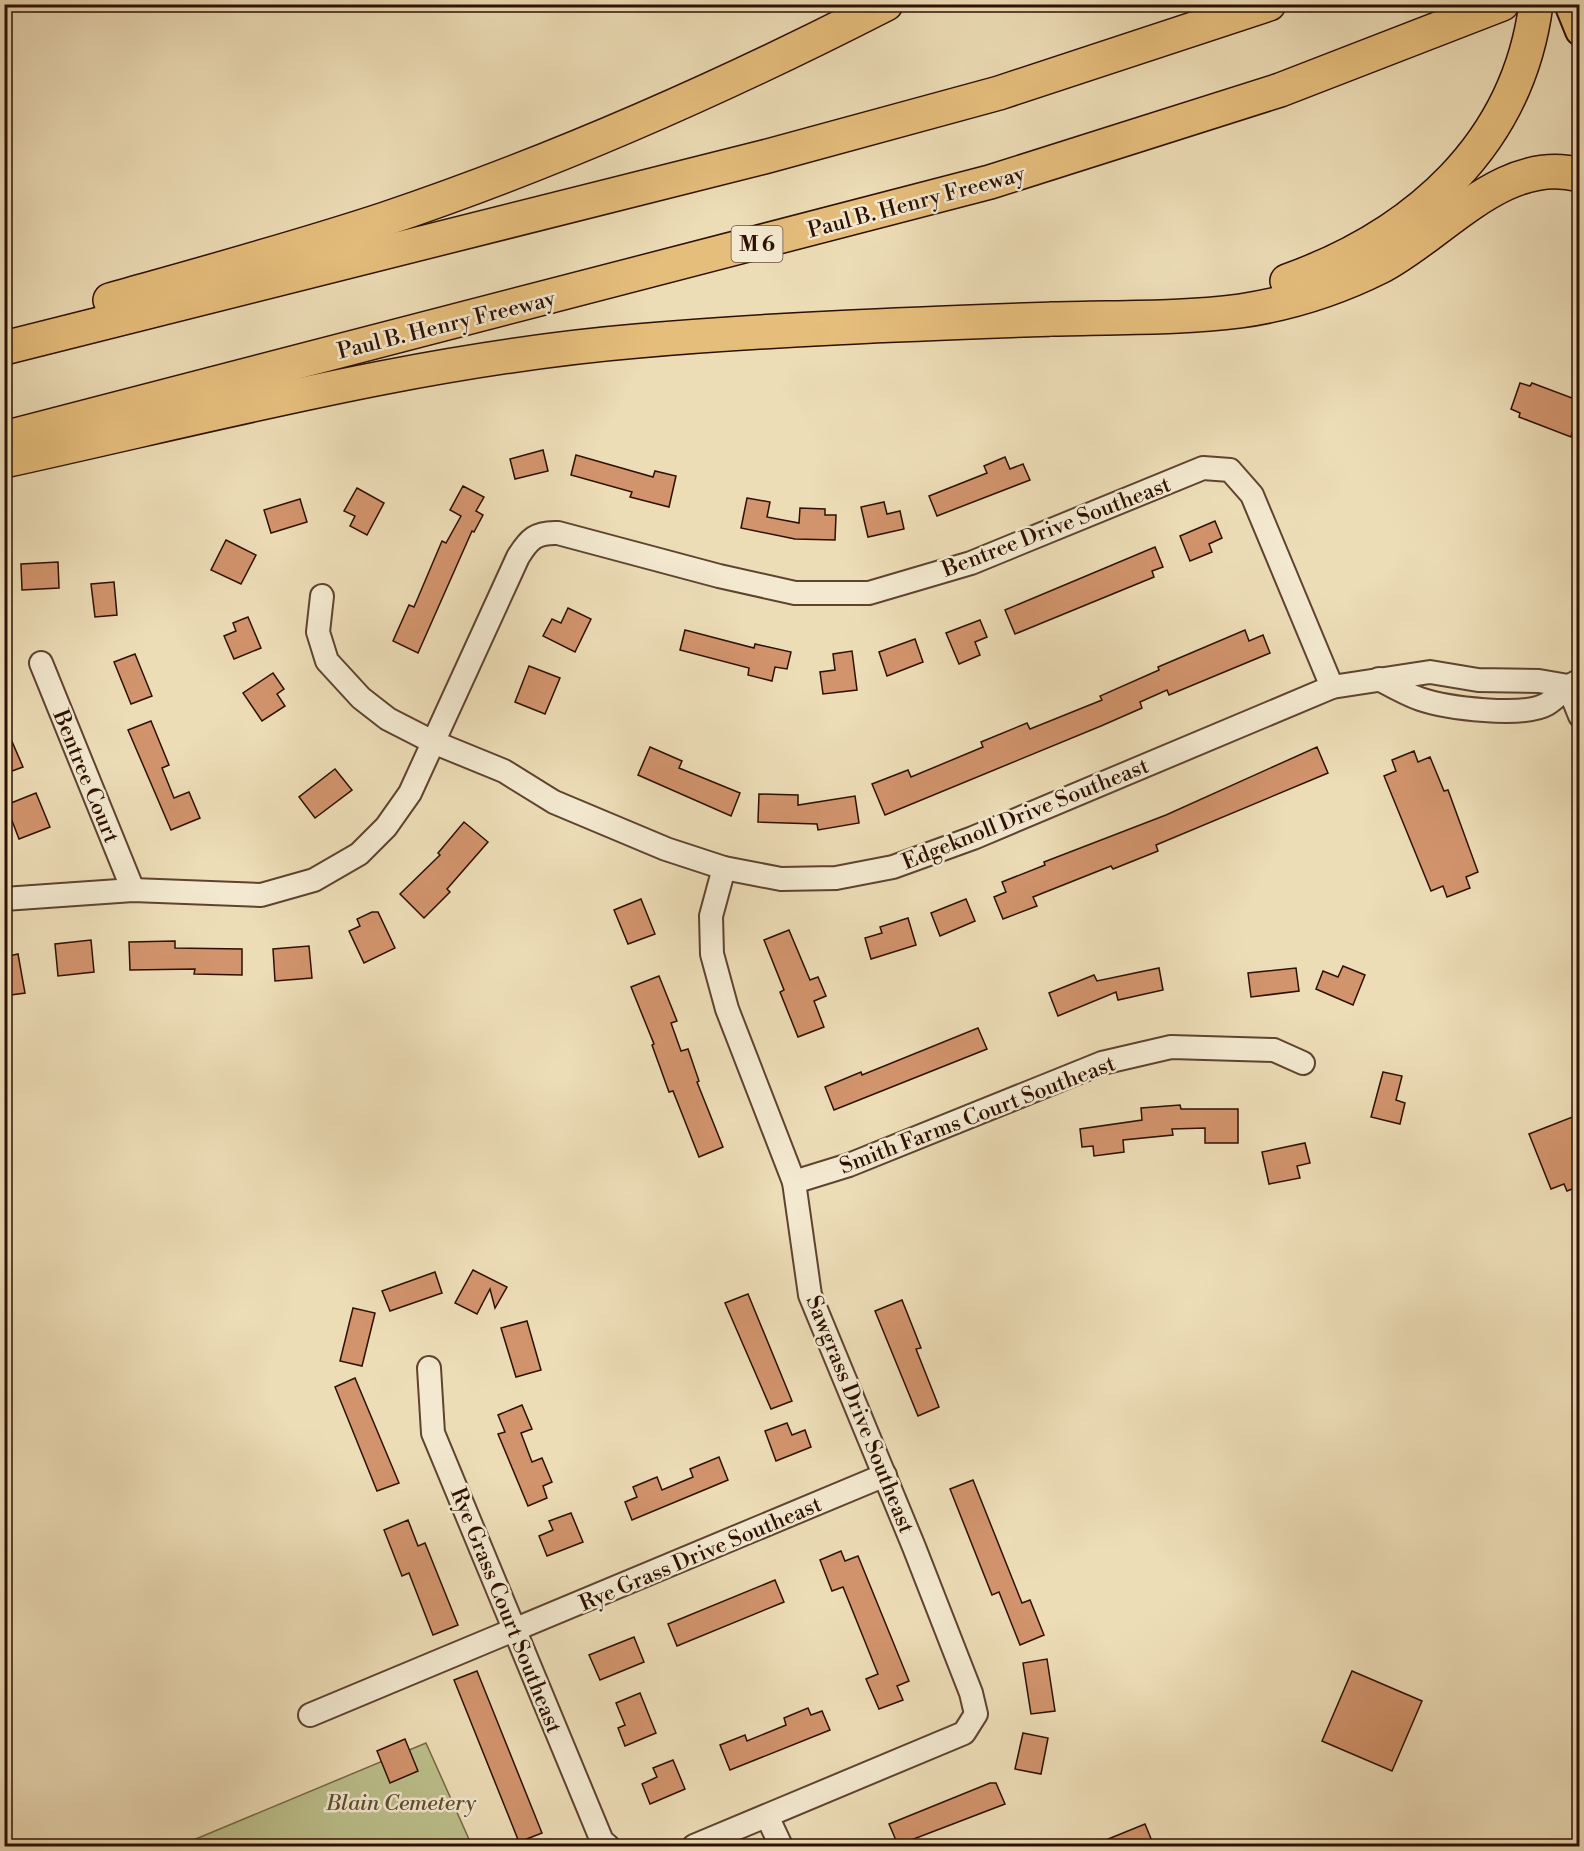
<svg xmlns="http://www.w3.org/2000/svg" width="1584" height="1851" font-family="'Libre Bodoni',serif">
<rect width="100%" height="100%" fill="#edddb7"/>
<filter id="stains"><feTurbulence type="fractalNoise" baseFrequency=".00333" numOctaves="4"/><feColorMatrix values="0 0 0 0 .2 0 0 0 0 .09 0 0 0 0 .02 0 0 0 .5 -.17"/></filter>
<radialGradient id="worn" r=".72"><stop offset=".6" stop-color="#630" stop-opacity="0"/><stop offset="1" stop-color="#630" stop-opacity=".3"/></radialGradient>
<path fill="#bcc08c" stroke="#756847" stroke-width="1.5" d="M426 1743 472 1846H179Z"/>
<g fill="#d2946d" stroke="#2e1002" stroke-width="1.5">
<path d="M1520 383 1530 386 1532 383 1580 401V435L1572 433 1571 437 1519 417 1520 413 1511 409Z"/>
<path d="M543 450 548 471 515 479 510 459Z"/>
<path d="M576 455 653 477 655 471 676 476 669 507 630 497 632 492 571 475Z"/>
<path d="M1005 457 1010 469 1023 464 1030 480 937 516 929 496 987 473 984 466Z"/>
<path d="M463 486 484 497 476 511 483 515 474 532 472 531 418 653 393 641 409 605 414 607 442 541 446 543 461 516 450 510Z"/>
<path d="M357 488 384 503 367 535 350 526 355 516 344 511Z"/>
<path d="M747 498 770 502 767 517 799 523 800 508 825 509V515H836L835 540 795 539 741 528Z"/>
<path d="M300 499 307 522 271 533 264 510Z"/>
<path d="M884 502 887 514 900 511 904 529 868 537 861 507Z"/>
<path d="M1215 521 1222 538 1209 544 1212 552 1190 561 1180 536Z"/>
<path d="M226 540 256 555 241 584 211 570Z"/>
<path d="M1155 547 1163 567 1152 571 1154 577 1015 634 1005 610Z"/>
<path d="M58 562 59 588 22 590 21 564Z"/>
<path d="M114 582 117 615 95 617 91 584Z"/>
<path d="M568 608 591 619 575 652 543 636 552 619 561 623Z"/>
<path d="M248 617 261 648 234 659 224 636 236 631 233 623Z"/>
<path d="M980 620 987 637 975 642 980 655 959 664 946 633Z"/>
<path d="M685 630 754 648 755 644 791 652 787 669 775 667 772 681 748 675 749 668 680 650Z"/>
<path d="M1245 630 1249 641 1263 635 1270 653 1169 695 1167 690 1140 702 1142 708 1101 726 885 815 872 784 908 770 911 777 983 747 981 742 1027 723 1030 729 1102 700 1100 696 1159 670 1158 667Z"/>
<path d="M915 639 923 662 887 676 879 652Z"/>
<path d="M852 651 857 690 823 694 820 672 835 670 833 654Z"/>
<path d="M135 654 152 696 131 704 114 662Z"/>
<path d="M529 666 560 678 545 714 515 702Z"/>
<path d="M273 673 284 689 277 694 285 706 262 721 243 693Z"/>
<path d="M151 721 169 765 162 768 174 798 189 792 200 818 171 830 128 730Z"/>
<path d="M4 723 23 767 4 774Z"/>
<path d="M650 747 682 761 679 768 740 793 731 816 638 775Z"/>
<path d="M1317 747 1328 773 1156 845 1158 851 1113 869 1111 866 1033 897 1037 906 1003 919 994 897 1006 892 1002 882 1045 865 1044 862 1166 815Z"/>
<path d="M1414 751 1418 762 1430 757 1444 791 1448 790 1478 872 1466 877 1470 888 1447 897 1443 886 1431 891 1384 776 1396 771 1392 760Z"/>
<path d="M335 769 352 790 315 818 299 797Z"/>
<path d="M36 793 50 827 19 839 6 805Z"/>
<path d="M759 794 798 795V805L855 796 859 823 818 830 817 824 758 822Z"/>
<path d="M464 822 488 842 447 889 450 892 424 918 400 894 440 855 438 853Z"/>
<path d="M641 899 655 934 628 944 614 910Z"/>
<path d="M966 899 975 921 940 936 931 913Z"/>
<path d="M372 912H378L395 948 364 963 349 931 360 926 357 919Z"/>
<path d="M908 918 916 945 871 959 865 938 882 933 880 927Z"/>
<path d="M789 930 810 980 818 977 826 996 814 1001 824 1027 798 1037 780 992 784 990 764 940Z"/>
<path d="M91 940 94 972 58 976 55 944Z"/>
<path d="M175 941V948L242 949V975L194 974 195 969 130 970 129 942Z"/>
<path d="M309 946 312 978 275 981 273 949Z"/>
<path d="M18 954 25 993 4 996V957Z"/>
<path d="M1343 966 1365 975 1353 1005 1316 989 1323 971 1338 977Z"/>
<path d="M1159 968 1163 990 1118 1000 1116 992 1058 1016 1049 993 1094 975 1097 981Z"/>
<path d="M1296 968 1299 991 1251 997 1248 973Z"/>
<path d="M659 976 677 1021 671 1023 681 1051 688 1049 699 1081 697 1082 723 1147 699 1157 673 1091 669 1092 652 1045 654 1044 631 987Z"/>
<path d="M978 1028 987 1049 834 1110 825 1087 861 1072 862 1075Z"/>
<path d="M1383 1072 1402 1076 1396 1100 1405 1103 1400 1124 1371 1117Z"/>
<path d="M1180 1105 1181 1109H1238V1143H1205V1128L1172 1129 1173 1135 1123 1140 1124 1152 1094 1156 1093 1146 1082 1147 1080 1129 1142 1120 1141 1108Z"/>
<path d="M1580 1114V1186L1567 1191 1564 1184 1551 1189 1529 1134Z"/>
<path d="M1305 1143 1310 1163 1297 1166 1300 1178 1269 1184 1262 1152Z"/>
<path d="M473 1270 507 1287 495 1308 490 1289 477 1314 455 1303Z"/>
<path d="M435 1272 442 1293 390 1311 382 1291Z"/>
<path d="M748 1294 792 1401 771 1409 725 1303Z"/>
<path d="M902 1300 921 1348 916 1349 939 1407 918 1416 875 1311Z"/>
<path d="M353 1308 375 1313 362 1366 340 1361Z"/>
<path d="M527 1321 541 1370 516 1377 501 1328Z"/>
<path d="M355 1378 399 1483 377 1491 335 1387Z"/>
<path d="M522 1405 532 1429 521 1433 532 1462 542 1458 552 1482 543 1486 547 1498 528 1506 498 1434 505 1432 498 1415Z"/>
<path d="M787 1423 792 1435 805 1430 811 1447 776 1461 765 1431Z"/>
<path d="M719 1457 728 1480 632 1520 625 1502 637 1497 633 1487 657 1477 662 1490 693 1477 690 1469Z"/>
<path d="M973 1480 1022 1603 1030 1600 1044 1635 1020 1645 999 1592 992 1595 950 1489Z"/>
<path d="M571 1513 583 1542 547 1556 539 1536 553 1530 549 1521Z"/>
<path d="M408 1520 418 1546 425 1543 458 1625 433 1635 409 1573 402 1576 384 1530Z"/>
<path d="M841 1551 845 1561 858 1556 909 1681 897 1686 903 1700 879 1709 866 1679 878 1674 843 1587 832 1591 820 1560Z"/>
<path d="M775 1580 784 1602 677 1646 668 1624Z"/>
<path d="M634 1637 644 1662 600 1680 589 1655Z"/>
<path d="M1047 1659 1055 1711 1031 1714 1023 1663Z"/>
<path d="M477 1671 542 1833 519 1842 454 1680Z"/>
<path d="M1352 1671 1422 1701 1392 1771 1322 1741Z"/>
<path d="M640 1693 656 1733 625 1746 618 1728 625 1725 616 1703Z"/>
<path d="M808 1708 811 1715 822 1711 830 1730 730 1770 720 1745 745 1735 747 1741 786 1725 784 1718Z"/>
<path d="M1023 1733 1048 1738 1041 1774 1015 1769Z"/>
<path d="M405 1739 418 1771 390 1783 377 1751Z"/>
<path d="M673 1760 685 1789 650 1804 642 1784 657 1777 653 1768Z"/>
<path d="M990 1783H996L1005 1804 898 1845 889 1824Z"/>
<path d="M1145 1824 1154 1846H1091Z"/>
</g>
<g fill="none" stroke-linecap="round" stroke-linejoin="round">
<g stroke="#5e432f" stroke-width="26">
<g id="minor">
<path d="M322 596 318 632 327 661 361 698 388 719 433 742 504 771 554 802 666 849 724 868 781 879 836 878 893 867 973 838 1332 687 1430 672 1478 680 1539 681 1568 686"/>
<path d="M41 663 133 890"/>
<path d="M1379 679C1392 686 1406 694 1420 699 1446 708 1523 718 1547 704 1558 697 1565 687 1577 682"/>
<path d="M1568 686 1580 716"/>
<path d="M4 899 133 890 261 895 314 880 359 854 386 827 410 793 518 557C529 539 536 532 558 533L719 576 795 593H869L971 563 1203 468 1230 470 1252 495 1332 687"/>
<path d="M794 1182 849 1165 1102 1063 1171 1047 1274 1050 1303 1063"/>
<path d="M429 1368 433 1433 602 1841 608 1846"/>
<path d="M310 1715 885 1475"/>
<path d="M767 1816 781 1846"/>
<path d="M694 1846 964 1733 976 1714 971 1693 914 1547 810 1295 794 1182 727 1009 712 954 711 916 724 868"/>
</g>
</g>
<g stroke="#2e1002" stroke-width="32">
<path id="major" d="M1569 4 1580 31"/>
</g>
<g stroke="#2e1002" stroke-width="36">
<g id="highway">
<path d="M1287 281C1415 235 1518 145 1536 4"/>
<path d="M110 300C202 274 294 249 385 219 557 161 724 87 886 4"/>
<path d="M4 348 764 157 999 93 1269 4"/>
<path d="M4 438 990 182 1280 90 1502 4"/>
<path d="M4 461C214 415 423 359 637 341 775 329 915 324 1053 319 1116 317 1178 319 1240 311 1289 304 1336 289 1380 267 1442 235 1504 154 1580 175"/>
</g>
</g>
<use href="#minor" stroke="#f3e9d0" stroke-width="22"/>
<use href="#major" stroke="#e6be7c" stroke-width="28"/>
<use href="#highway" stroke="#e6be7c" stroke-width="33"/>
</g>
<g text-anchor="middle" stroke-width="5" stroke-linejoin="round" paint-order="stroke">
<rect fill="#f3e9d0" stroke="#695140" stroke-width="1.5" x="731.5" y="226" width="51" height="36" rx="4.5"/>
<g font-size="21" font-weight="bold" fill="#2e1002">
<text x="757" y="251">M 6</text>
</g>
<g font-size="22" fill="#2e1002" stroke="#f3e9d0">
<text transform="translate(916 201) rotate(-15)" y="8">Paul B. Henry Freeway</text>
<text transform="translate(446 324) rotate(-14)" y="8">Paul B. Henry Freeway</text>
<text transform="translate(1056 526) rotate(-21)" y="8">Bentree Drive Southeast</text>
<text transform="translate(87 776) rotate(68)" y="8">Bentree Court</text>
<text transform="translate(1025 813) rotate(-22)" y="8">Edgeknoll Drive Southeast</text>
<text transform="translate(977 1114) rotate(-21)" y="8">Smith Farms Court Southeast</text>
<text transform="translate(861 1414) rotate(68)" y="8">Sawgrass Drive Southeast</text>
<text transform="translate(700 1553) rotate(-23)" y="8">Rye Grass Drive Southeast</text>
<text transform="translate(507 1610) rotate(68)" y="8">Rye Grass Court Southeast</text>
</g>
<g font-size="22" font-style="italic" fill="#604e32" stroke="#f3e9d0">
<text x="401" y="1810">Blain Cemetery</text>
</g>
</g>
<rect width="1584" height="1851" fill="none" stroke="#edddb7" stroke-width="24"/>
<rect x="6" y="6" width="1572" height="1839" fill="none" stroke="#2e1002" stroke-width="3"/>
<rect x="12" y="12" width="1560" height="1827" fill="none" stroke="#2e1002" stroke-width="1.5"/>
<rect width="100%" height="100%" filter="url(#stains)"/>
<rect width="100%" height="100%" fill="url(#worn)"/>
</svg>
